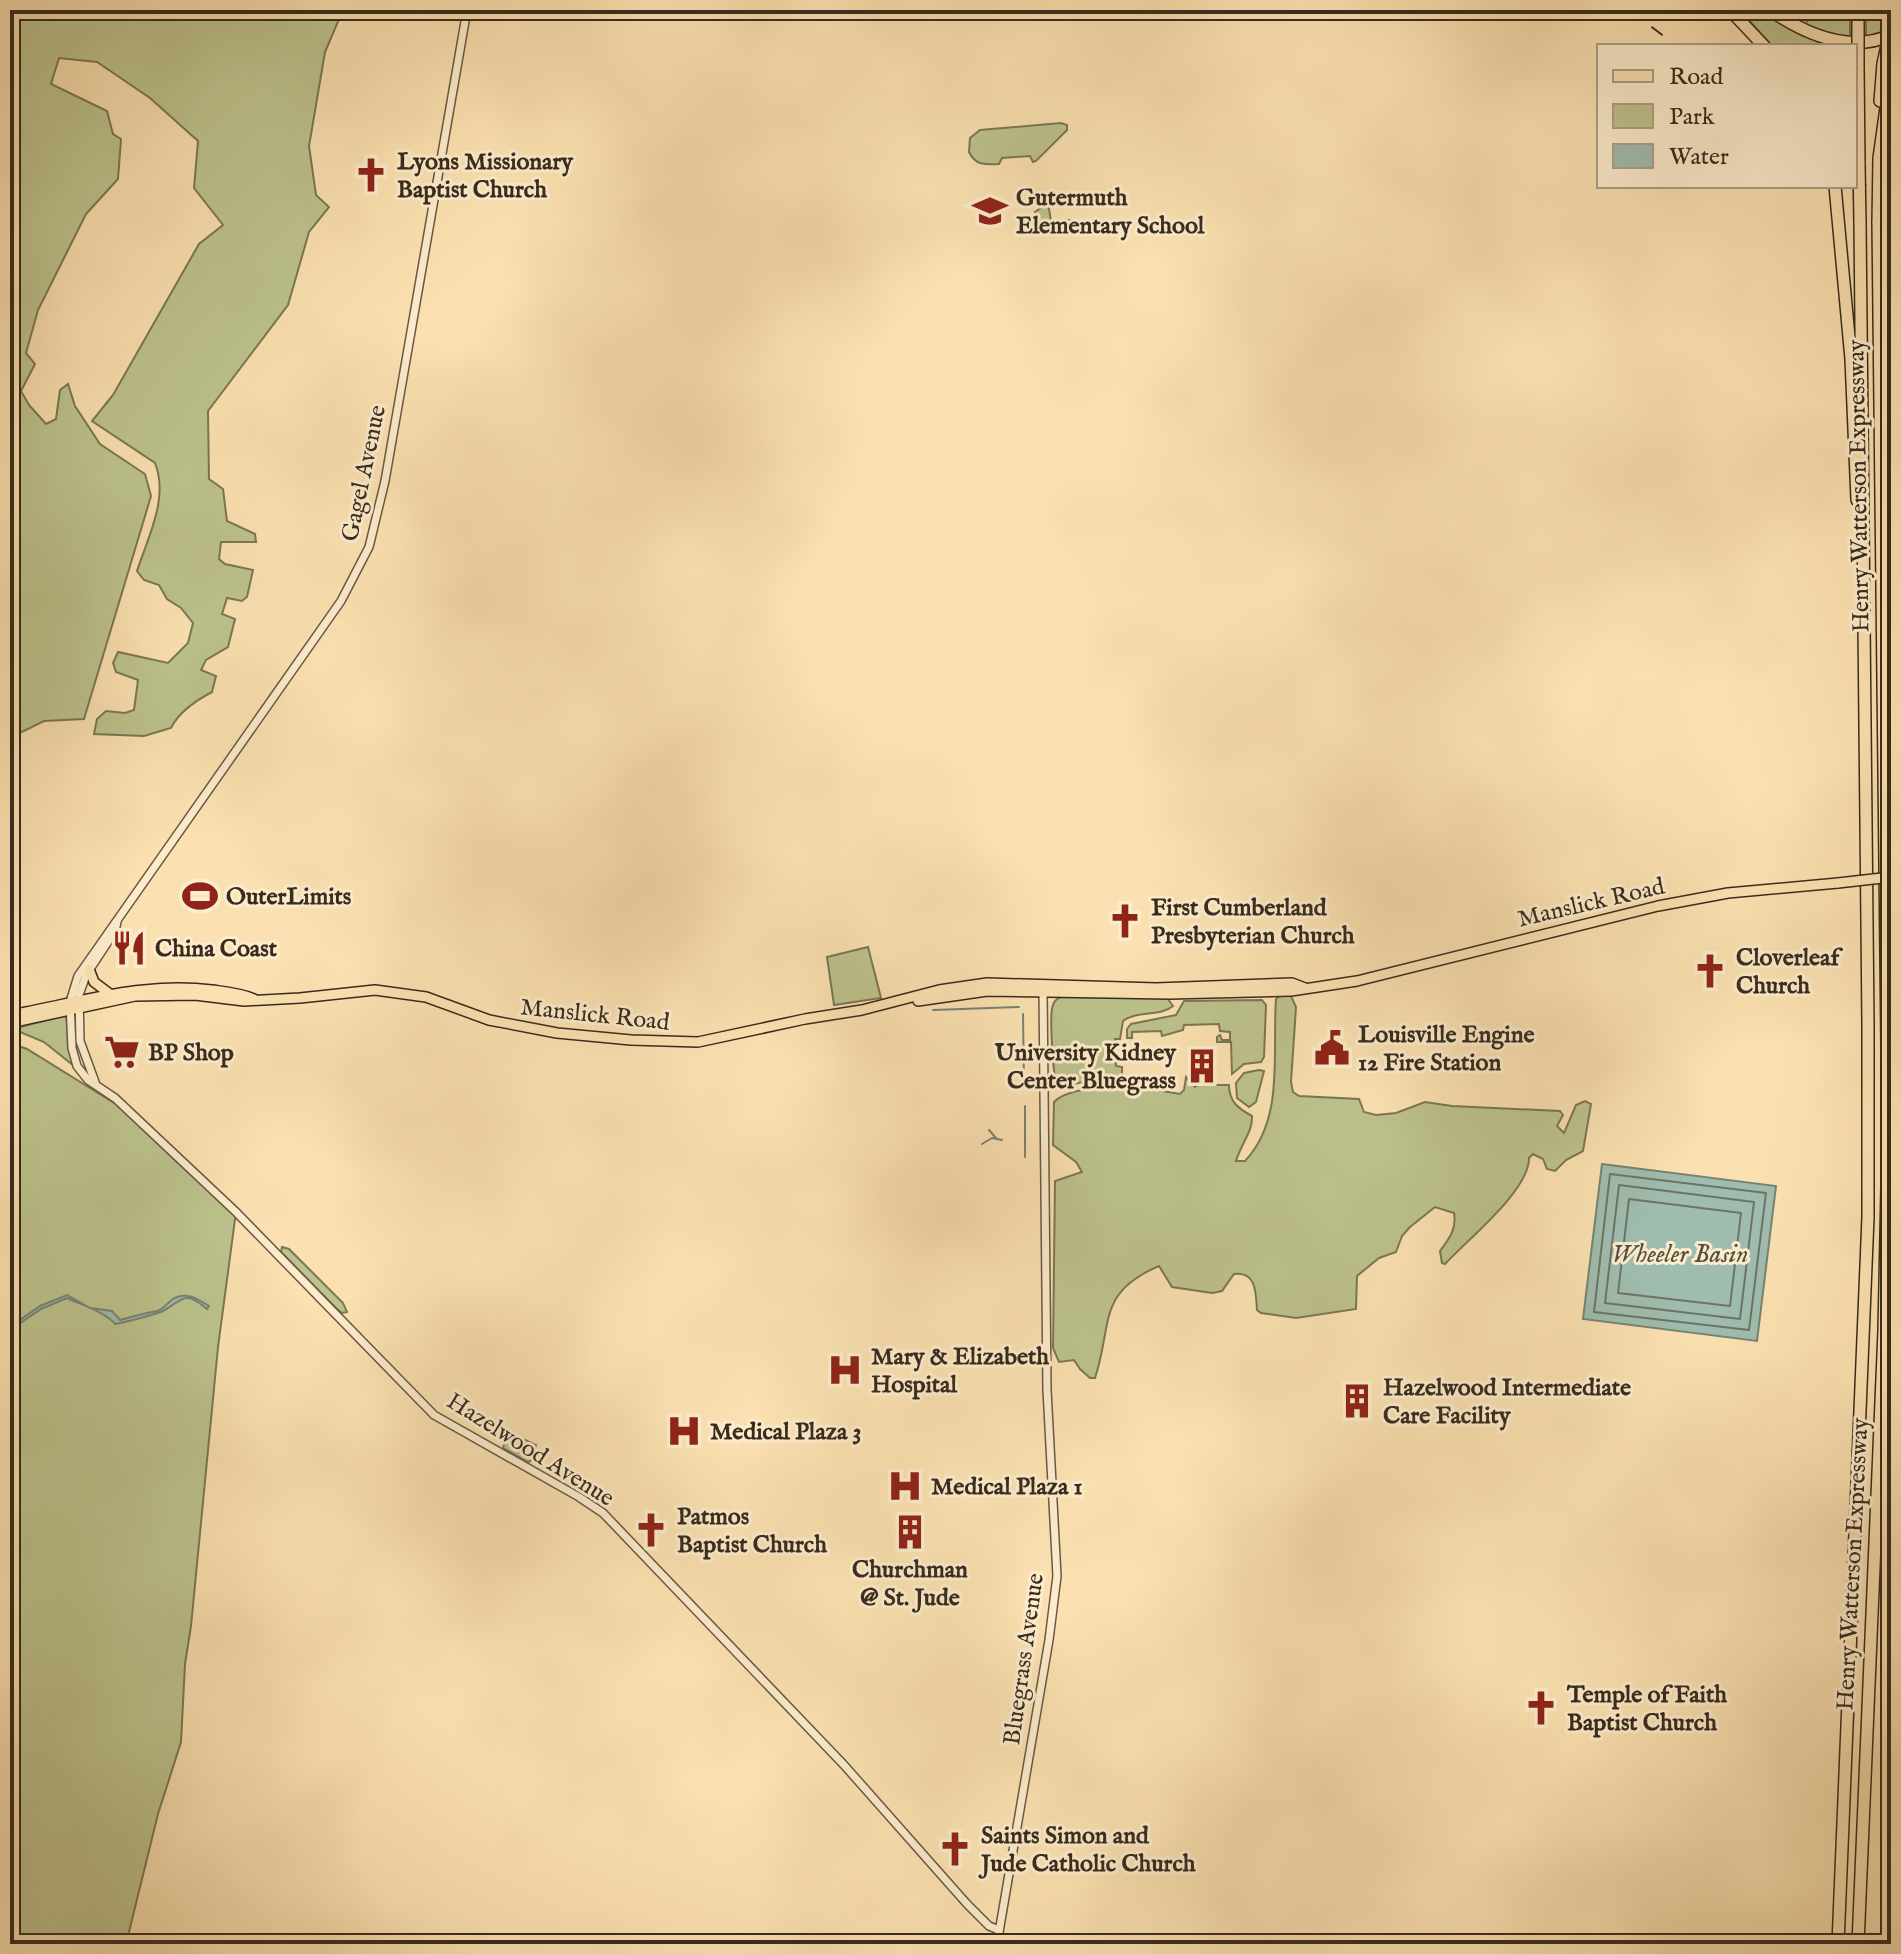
<svg xmlns="http://www.w3.org/2000/svg" width="1901" height="1954" font-family="'IM FELL English',serif">
<rect width="100%" height="100%" fill="#fbe1b1"/>
<filter id="stains"><feTurbulence type="fractalNoise" baseFrequency=".0025" numOctaves="4"/><feColorMatrix values="0 0 0 0 .2 0 0 0 0 .09 0 0 0 0 .02 0 0 0 .5 -.17"/></filter>
<radialGradient id="worn" r=".72"><stop offset=".6" stop-color="#630" stop-opacity="0"/><stop offset="1" stop-color="#630" stop-opacity=".3"/></radialGradient>
<g fill="#bdc38d" stroke="#7a7755" stroke-width="2">
<path d="M10 10H343L325 52 309 146 316 195 329 207 309 232 288 305 208 411 209 479 223 489 227 521 255 534 256 542H221L219 559 225 564 253 570 247 597 242 601 227 598 222 614 235 619 228 647 206 660 201 670 216 676 212 692C197 700 179 711 171 728L144 736 94 734 97 719 106 711 125 713 134 710 138 680 116 672 113 663 118 652 168 663 188 643 193 623 181 608 167 599 159 585 144 580 137 571C148 537 169 498 155 463L92 421 113 395 199 244 223 225 194 188 198 141 150 98 97 62 59 58 51 84 107 111 113 134 121 139 118 179 86 214 38 310 26 353 35 364 21 391 29 405 46 424 56 419 60 390 68 384 75 406 100 444 145 474 151 496 84 719 44 721 22 732 10 728V343L18 324 17 304 10 302Z"/>
<path d="M1740 10H1761L1803 35 1833 46H1772Z"/>
<path d="M1778 10H1850V38C1824 36 1800 23 1778 10Z"/>
<path d="M1866 10H1889L1882 35 1866 38Z"/>
<path d="M1061 123 1067 125V130L1036 161 1033 162 1030 156 1002 158 999 164C985 165 975 165 969 152L970 138 980 130Z"/>
<path d="M1048 203 1051 221 1070 220 1071 224H1080L1076 229 1036 231 1035 212Z"/>
<path d="M868 947 881 998 834 1005 827 957Z"/>
<path d="M1290 994 1296 1007 1291 1082 1293 1092 1299 1096 1359 1099 1364 1112 1376 1115 1396 1113 1425 1102 1452 1106 1560 1111 1563 1115 1557 1126 1564 1133 1576 1105 1585 1101 1591 1104 1583 1151 1566 1160 1555 1171 1547 1169 1543 1159 1533 1154 1529 1158C1529 1191 1468 1239 1445 1264L1442 1263 1440 1251C1449 1239 1457 1229 1454 1213L1435 1207 1410 1227 1402 1236 1396 1252 1379 1258 1357 1276 1356 1309 1296 1318 1261 1313 1257 1310C1256 1292 1256 1271 1234 1274L1222 1291 1212 1293 1172 1287 1159 1266C1096 1293 1113 1324 1095 1378H1090L1080 1369 1074 1360 1059 1362 1053 1348 1055 1181 1082 1172 1076 1162 1053 1145 1054 1102C1066 1089 1105 1086 1123 1085L1124 1090 1162 1088 1163 1091 1180 1094 1184 1090 1186 1077 1195 1087 1198 1085H1229C1229 1102 1239 1109 1252 1116 1253 1131 1241 1144 1236 1161H1245C1285 1119 1272 1052 1276 999L1281 995Z"/>
<path d="M1063 996 1167 998 1173 1006C1160 1017 1138 1010 1123 1021L1120 1039H1115L1116 1066 1122 1067V1076L1098 1078 1063 1087 1057 1085C1053 1076 1049 1013 1053 1005 1055 999 1058 999 1063 996Z"/>
<path d="M1262 1000 1266 1005 1264 1057 1261 1062 1244 1064 1232 1074 1231 1042H1217V1037L1220 1035 1222 1040H1230V1032L1220 1031 1219 1024 1184 1025 1183 1030 1162 1036 1161 1031 1132 1032V1038H1127V1029L1131 1024 1176 1015 1184 1001Z"/>
<path d="M66 1015 70 1053 74 1066 44 1042 13 1029Z"/>
<path d="M10 1043 27 1049 119 1106 236 1212 218 1347 191 1626 185 1664 181 1742 158 1814 126 1944H10Z"/>
<path d="M1259 1070 1264 1071 1256 1102 1249 1107 1237 1098 1236 1083 1244 1073Z"/>
<path d="M282 1247 289 1249 343 1303 347 1312 342 1313 337 1309 281 1252Z"/>
<path d="M508 1432 536 1445 531 1461 528 1462 503 1448Z"/>
</g>
<g fill="#9fbdaf" stroke="#768375" stroke-width="2">
<path d="M1602 1164 1776 1186 1757 1341 1583 1319Z"/>
<path d="M67 1295 90 1308 112 1311 120 1320C132 1317 144 1313 157 1311 164 1309 167 1303 173 1299 186 1291 198 1299 209 1306L207 1309C184 1289 183 1300 163 1311 157 1314 122 1323 115 1324 107 1313 80 1304 67 1298L41 1309 10 1330V1327L40 1306Z"/>
</g>
<g fill="none" stroke-linecap="round" stroke-linejoin="round">
<g stroke="#6c7466" stroke-width="2">
<path d="M1610 1174 1766 1193 1749 1330 1594 1312Z"/>
<path d="M1619 1185 1754 1202 1740 1319 1605 1303Z"/>
<path d="M1629 1199 1741 1213 1730 1306 1618 1293Z"/>
</g>
<g stroke="#768375" stroke-width="2">
<path d="M1803 10 1807 22"/>
<path d="M933 1010 1019 1007"/>
<path d="M1023 1014 1024 1086"/>
<path d="M1025 1106V1157"/>
<path d="M989 1130 996 1138"/>
<path d="M982 1144 992 1138 1002 1140"/>
</g>
<g stroke="#695842" stroke-width="10">
<g id="minor">
<path d="M467 10 385 481 369 547 341 601 78 976 70 1002 72 1048 77 1066 88 1080 115 1098 236 1212 434 1415 579 1497 603 1513 844 1765 967 1904 989 1926 999 1930"/>
<path d="M95 1082 80 1041 79 995 86 975 115 931 117 922"/>
<path d="M997 1944 1049 1640 1057 1576 1047 1390 1043 989"/>
</g>
</g>
<g stroke="#382b1d" stroke-width="12">
<g id="major">
<path d="M89 969 94 982 110 994"/>
<path d="M918 1001 987 991 1170 994 1291 991 1357 981 1658 906 1728 893 1838 883"/>
<path d="M10 1015C78 1003 143 981 212 990 227 992 241 993 254 999"/>
<path d="M10 1023 135 996 195 995 244 1001 300 998 375 990 426 997 489 1020 557 1033 631 1040 698 1042 805 1019 862 1010 939 990 987 983 1156 988 1292 983 1305 988"/>
</g>
</g>
<g stroke="#382b1d" stroke-width="14">
<g id="highway">
<path d="M1730 10 1764 46"/>
<path d="M1770 10C1805 34 1849 54 1891 35"/>
<path d="M1858 67 1859 164"/>
<path d="M1880 101 1883 64"/>
<path d="M1879 158 1891 72"/>
<path d="M1835 186 1851 359 1857 500"/>
<path d="M1886 475 1891 418"/>
<path d="M1838 1944 1868 1217V1024L1860 223"/>
<path d="M1858 1944 1884 1331 1888 1139 1878 222"/>
</g>
</g>
<use href="#minor" stroke="#fceccc" stroke-width="7"/>
<use href="#major" stroke="#fbe1b1" stroke-width="9"/>
<use href="#highway" stroke="#fbe1b1" stroke-width="11"/>
<g stroke="#382b1d" stroke-width="2" stroke-dasharray="14 14" stroke-linecap="butt">
<path d="M1629 10 1677 46"/>
<path d="M1855 177 1891 204"/>
</g>
<g stroke="#382b1d" stroke-width="12" stroke-linecap="butt">
<path id="major-bridge" d="M1838 883 1891 877"/>
</g>
<g stroke="#382b1d" stroke-width="14" stroke-linecap="butt">
<g id="highway-bridge">
<path d="M1883 64 1891 27"/>
<path d="M1858 67V17"/>
<path d="M1859 164 1860 223"/>
<path d="M1878 222 1879 158"/>
</g>
</g>
<use href="#major-bridge" stroke="#fbe1b1" stroke-width="9"/>
<use href="#highway-bridge" stroke="#fbe1b1" stroke-width="11"/>
</g>
<defs>
<g id="church-bare" transform="scale(2.76)"><path d="M-1.2-6h2.4v3.5h3.3v2.4h-3.3V6h-2.4V-.1h-3.3v-2.4h3.3Z" fill="#8f2418" stroke="#fceccc" stroke-width="2.5" paint-order="stroke"/></g>
<g id="school-bare" transform="scale(2.76)"><path d="M0-5L7-2L0 1L-7-2ZM-4 1L0 2.5L4 1V4Q0 6-4 4Z" fill="#8f2418" stroke="#fceccc" stroke-width="2.5" paint-order="stroke"/></g>
<g id="stadium-bare" transform="scale(2.76)"><path d="M0-5a6.5 5 0 1 0 0 10a6.5 5 0 1 0 0-10ZM-3.5-1.8h7v3.6h-7Z" fill="#8f2418" stroke="#fceccc" stroke-width="2.5" paint-order="stroke"/></g>
<g id="restaurant-bare" transform="scale(2.76)"><path d="M-5-6h1v4h1v-4h1v4h1v-4h1v5L-1.5 .5V6h-2V.5L-5-1ZM5-6V6H3V1.5H1.5Q1.5-4 5-6Z" fill="#8f2418" stroke="#fceccc" stroke-width="2.5" paint-order="stroke"/></g>
<g id="civic-bare" transform="scale(2.76)"><path d="M-.6-6.5H3V-4.5H.6V-3L4-1V1h2V6H-6V1h2V-1L-.6-3ZM-1.2 2.5V6h2.4V2.5Z" fill="#8f2418" stroke="#fceccc" stroke-width="2.5" paint-order="stroke"/></g>
<g id="supermarket-bare" transform="scale(2.76)"><path d="M-6-5.5h2.5l.6 2H6L4.5 2H-2.5L-4.4-4H-6ZM-1.5 3.2a1.3 1.3 0 1 0 .1 0ZM3 3.2a1.3 1.3 0 1 0 .1 0Z" fill="#8f2418" stroke="#fceccc" stroke-width="2.5" paint-order="stroke"/></g>
<g id="building-bare" transform="scale(2.76)"><path d="M-4-6H4V6H1V3H-1V6H-4ZM-2.5-4.3h1.7v1.8h-1.7ZM.8-4.3h1.7v1.8H.8ZM-2.5-1h1.7V.8h-1.7ZM.8-1h1.7V.8H.8Z" fill="#8f2418" stroke="#fceccc" stroke-width="2.5" paint-order="stroke"/></g>
<g id="hospital-bare" transform="scale(2.76)"><path d="M-5-5h3v3.5h4V-5h3V5h-3V1.5h-4V5h-3Z" fill="#8f2418" stroke="#fceccc" stroke-width="2.5" paint-order="stroke"/></g>
</defs>
<g fill-rule="evenodd">
<use href="#church-bare" x="371" y="175"/>
<use href="#school-bare" x="990" y="211"/>
<use href="#stadium-bare" x="200" y="896"/>
<use href="#church-bare" x="1125" y="921"/>
<use href="#restaurant-bare" x="129" y="948"/>
<use href="#church-bare" x="1710" y="971"/>
<use href="#civic-bare" x="1332" y="1048"/>
<use href="#supermarket-bare" x="122" y="1052"/>
<use href="#building-bare" x="1202" y="1066"/>
<use href="#hospital-bare" x="845" y="1370"/>
<use href="#building-bare" x="1357" y="1401"/>
<use href="#hospital-bare" x="684" y="1431"/>
<use href="#hospital-bare" x="905" y="1486"/>
<use href="#church-bare" x="651" y="1530"/>
<use href="#building-bare" x="910" y="1532"/>
<use href="#church-bare" x="1541" y="1708"/>
<use href="#church-bare" x="955" y="1849"/>
</g>
<g text-anchor="middle" stroke-width="6" stroke-linejoin="round" paint-order="stroke">
<g font-size="24" font-weight="bold" fill="#382b1d" stroke="#fceccc" text-anchor="start">
<text x="397" y="169">Lyons Missionary<tspan x="397" dy="28">Baptist Church</tspan></text>
<text x="1016" y="205">Gutermuth<tspan x="1016" dy="28">Elementary School</tspan></text>
<text x="226" y="904">OuterLimits</text>
<text x="1151" y="915">First Cumberland<tspan x="1151" dy="28">Presbyterian Church</tspan></text>
<text x="155" y="956">China Coast</text>
<text x="1736" y="965">Cloverleaf<tspan x="1736" dy="28">Church</tspan></text>
<text x="1358" y="1042">Louisville Engine<tspan x="1358" dy="28">12 Fire Station</tspan></text>
<text x="148" y="1060">BP Shop</text>
<text x="1176" y="1060" text-anchor="end">University Kidney<tspan x="1176" dy="28">Center Bluegrass</tspan></text>
<text x="871" y="1364">Mary &amp; Elizabeth<tspan x="871" dy="28">Hospital</tspan></text>
<text x="1383" y="1395">Hazelwood Intermediate<tspan x="1383" dy="28">Care Facility</tspan></text>
<text x="710" y="1439">Medical Plaza 3</text>
<text x="931" y="1494">Medical Plaza 1</text>
<text x="677" y="1524">Patmos<tspan x="677" dy="28">Baptist Church</tspan></text>
<text x="910" y="1577" text-anchor="middle">Churchman<tspan x="910" dy="28">@ St. Jude</tspan></text>
<text x="1567" y="1702">Temple of Faith<tspan x="1567" dy="28">Baptist Church</tspan></text>
<text x="981" y="1843">Saints Simon and<tspan x="981" dy="28">Jude Catholic Church</tspan></text>
</g>
<g font-size="24" fill="#382b1d" stroke="#fceccc">
<text transform="translate(363 473) rotate(-78)" y="8">Gagel Avenue</text>
<text transform="translate(1858 486) rotate(-91)" y="8">Henry Watterson Expressway</text>
<text transform="translate(1591 902) rotate(-13)" y="8">Manslick Road</text>
<text transform="translate(595 1014) rotate(6)" y="8">Manslick Road</text>
<text transform="translate(531 1449) rotate(32)" y="8">Hazelwood Avenue</text>
<text transform="translate(1852 1564) rotate(-87)" y="8">Henry Watterson Expressway</text>
<text transform="translate(1023 1659) rotate(-82)" y="8">Bluegrass Avenue</text>
</g>
<g font-size="26" font-style="italic" fill="#525042" stroke="#fceccc">
<text x="1680" y="1262">Wheeler Basin</text>
</g>
</g>
<rect width="1901" height="1954" fill="none" stroke="#fbe1b1" stroke-width="40"/>
<rect x="12" y="12" width="1877" height="1930" fill="none" stroke="#382b1d" stroke-width="4"/>
<rect x="20" y="20" width="1861" height="1914" fill="none" stroke="#382b1d" stroke-width="2"/>
<rect x="1597" y="44" width="260" height="144" fill="#fceccc" stroke="#ae9f86" stroke-width="2"/>
<rect x="1613" y="70" width="40" height="12" fill="#fbe1b1" stroke="#ae9f86" stroke-width="2"/>
<text x="1669" y="84" font-size="24" fill="#382b1d">Road</text>
<rect x="1613" y="104" width="40" height="24" fill="#bdc38d" stroke="#ae9f86" stroke-width="2"/>
<text x="1669" y="124" font-size="24" fill="#382b1d">Park</text>
<rect x="1613" y="144" width="40" height="24" fill="#9fbdaf" stroke="#ae9f86" stroke-width="2"/>
<text x="1669" y="164" font-size="24" fill="#382b1d">Water</text>
<rect width="100%" height="100%" filter="url(#stains)"/>
<rect width="100%" height="100%" fill="url(#worn)"/>
</svg>
